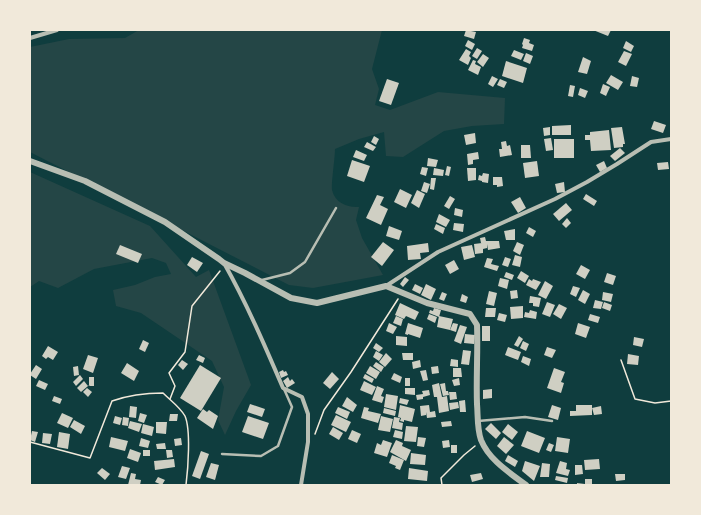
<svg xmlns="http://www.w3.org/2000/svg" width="701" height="515" font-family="Montserrat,sans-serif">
<rect width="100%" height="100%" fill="#0f3d3e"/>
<g fill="#244646">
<path d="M139 30H382L372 69 379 89 375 105 390 110 438 92 505 98 504 124 472 126 444 131 403 157 386 156 384 132 359 139 335 149C335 158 331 184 332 190 335 203 348 208 359 207L356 220 362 238 383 275 313 288 289 285 30 152V47L69 39 125 38Z"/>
<path d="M30 172 150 226 196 277 209 270 251 385 236 411 225 435 218 420 224 387 212 361 141 313 116 306 113 290 135 285 155 277 171 274 166 263 152 258 94 269 58 288 39 281 30 287Z"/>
</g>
<g fill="#cfcfc3">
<path d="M466 30 476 32 474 39 464 36Z"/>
<path d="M593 30H611L608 36Z"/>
<path d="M524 38 530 40 529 43 534 45 532 51 522 48 523 45 522 44Z"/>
<path d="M468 40 475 44 472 50 465 46Z"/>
<path d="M626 41 634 46 631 52 623 48Z"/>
<path d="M477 48 482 51 477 59 472 56Z"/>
<path d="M466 49 471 52 469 56 471 58 468 65 459 60Z"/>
<path d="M514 50 524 54 521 60 511 56Z"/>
<path d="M624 51 632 54 626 66 618 62Z"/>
<path d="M526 53 533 56 530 64 523 61Z"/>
<path d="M483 54 489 58 483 67 477 62Z"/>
<path d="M583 57 591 61 587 74 578 72Z"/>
<path d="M473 60 476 61 475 64 481 67 478 75 468 70Z"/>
<path d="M506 61 527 68 523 83 502 76Z"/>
<path d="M611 75 623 82 618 90 606 83Z"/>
<path d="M492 76 498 79 493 87 488 84Z"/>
<path d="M632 76 639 78 637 87 630 86Z"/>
<path d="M387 79 399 83 391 105 379 101Z"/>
<path d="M500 79 507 82 504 88 497 85Z"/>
<path d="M603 84 610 87 606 96 600 93Z"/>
<path d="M570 85 575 86 573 97 568 96Z"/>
<path d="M580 88 588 91 585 98 578 95Z"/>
<path d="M654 121 666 125 663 133 651 129Z"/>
<path d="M571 125V135H552V126Z"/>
<path d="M550 127V135L544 136 543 128Z"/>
<path d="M622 127 625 144H623V147L614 148 611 128Z"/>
<path d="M609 130 611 150 591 151 590 140H585V135H590V132Z"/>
<path d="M475 133 476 143 466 145 464 135Z"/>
<path d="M374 136 379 139 376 145 371 142Z"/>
<path d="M551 138 553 150 546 151 544 139Z"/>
<rect x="554" y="139" width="20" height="19"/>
<path d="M506 141 507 146 510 145 512 155 500 157 499 149H502L501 142Z"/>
<path d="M367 142 376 147 373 151 364 147Z"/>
<path d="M521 145H530L531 158H521Z"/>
<path d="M620 148 625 153 615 161 610 156Z"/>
<path d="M356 150 367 155 364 161 353 157Z"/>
<path d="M478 152 479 159 473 160V164L468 165 467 154Z"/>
<path d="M428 158 438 160 436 167 427 166Z"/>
<path d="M352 160 370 166 364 182 347 176Z"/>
<path d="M537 161 539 176 525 178 523 163Z"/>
<path d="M604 161 607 168 600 172 596 165Z"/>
<path d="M668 162 669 169 658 170 657 163Z"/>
<path d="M447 166 451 167 449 176 445 175Z"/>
<path d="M422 167 428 168 426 176 420 174Z"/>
<path d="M434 168 444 170 443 176 433 175Z"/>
<path d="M467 168H476V180L468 181Z"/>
<path d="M483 173 489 174 488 183 482 182V181L478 180 479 175 482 176Z"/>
<path d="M493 177H502L503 186 497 187V185H493Z"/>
<path d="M431 178H436L434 190 430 189Z"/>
<path d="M424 182 430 184 427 193 421 191Z"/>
<path d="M564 182 565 192 557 193 555 184Z"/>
<path d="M400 189 412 195 406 208 394 202Z"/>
<path d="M417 190 425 194 419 208 411 203Z"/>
<path d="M586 194 597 201 594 206 583 199Z"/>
<path d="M377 195 384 197 380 205 388 209 381 225 366 218Z"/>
<path d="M450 196 455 199 449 209 444 206Z"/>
<path d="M520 197 526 208 518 213 511 202Z"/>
<path d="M566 203 572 210 559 221 553 214Z"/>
<path d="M455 208 463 210 462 217 454 215Z"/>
<path d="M439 214 450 220 446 227 436 222Z"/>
<path d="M567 218 571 223 566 228 562 224Z"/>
<path d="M454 223 464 224 463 232 453 230Z"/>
<path d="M436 224 445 228 443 234 434 229Z"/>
<path d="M389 226 402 231 399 240 386 236Z"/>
<path d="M529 227 536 231 533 237 526 233Z"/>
<path d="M515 229V240H506L504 231Z"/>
<path d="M485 237 486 241H499L500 248 488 250 487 244V248L483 249V253L475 254 474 244 482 243H481L480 238Z"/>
<path d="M383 242 394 250 382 266 371 257Z"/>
<path d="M517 242 524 245 520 255 513 251Z"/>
<path d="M428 243 429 252 420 253 421 259 408 260 407 246Z"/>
<path d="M120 245 142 254 138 263 116 254Z"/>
<path d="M472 245 475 257 464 260 461 247Z"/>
<path d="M515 255 522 257 520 267 512 265Z"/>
<path d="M192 257 203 263 197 272 187 265Z"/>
<path d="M505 257 511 259 508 267 502 265Z"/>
<path d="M487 258 493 259 491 264 499 266 497 271 484 267Z"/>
<path d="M454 260 459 269 450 274 445 265Z"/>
<path d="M581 265 590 270 585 279 576 274Z"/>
<path d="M521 271 529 276 525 283 517 278Z"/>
<path d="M506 272 514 275 512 280 504 277Z"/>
<path d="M607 273 616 276 613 285 604 282Z"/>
<path d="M405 277 409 280 403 287 400 284Z"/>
<path d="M500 278 509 280 507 289 498 286Z"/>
<path d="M529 279 532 281 533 279 541 282 536 290 526 285Z"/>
<path d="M545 281 553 286 546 299 538 295Z"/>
<path d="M415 284 423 288 420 294 412 290Z"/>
<path d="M426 284 436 289 431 300 421 295Z"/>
<path d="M573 286 580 288 576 297 570 294Z"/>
<path d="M517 290 518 298 511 299 510 291Z"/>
<path d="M583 290 590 294 585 304 578 300Z"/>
<path d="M489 291 497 293 494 306 486 304Z"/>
<path d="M442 292 447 294 444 301 439 299Z"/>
<path d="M603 292 613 294 611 302 602 300Z"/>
<path d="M462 294 468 297 466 303 460 301Z"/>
<path d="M530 296 541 298 539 307 533 306V303H529Z"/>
<path d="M595 300 603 302 601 309 593 308Z"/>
<path d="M547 302 555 305 550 317 542 314Z"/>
<path d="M604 302 612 305 610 311 602 308Z"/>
<path d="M400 303 419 312 415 320 406 316 404 319 395 315Z"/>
<path d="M559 304 567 308 561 319 553 314Z"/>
<path d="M523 306V318L511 319 510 307Z"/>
<path d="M434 308 441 310 439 317 429 313 430 310 433 311Z"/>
<path d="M486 308H496L495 317H485Z"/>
<path d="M530 310 537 312 536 319 524 317 525 312 529 313Z"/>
<path d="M499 313 507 315 505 322 497 320Z"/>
<path d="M429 314 437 317 435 323 427 319Z"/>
<path d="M590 314 600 317 598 323 588 320Z"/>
<path d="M396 316 403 319 401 326 393 323Z"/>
<path d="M439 316 453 319 450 330 437 327Z"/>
<path d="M389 323 397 327 393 334 386 331Z"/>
<path d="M408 323 423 328 420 338 408 334V335L405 334Z"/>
<path d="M453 323 458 324 456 332 450 330Z"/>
<path d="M578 323 590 327 586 338 575 334Z"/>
<path d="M460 325 467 327 461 344 454 341Z"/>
<rect x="482" y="326" width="8" height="15"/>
<path d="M465 334 475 335 474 344 464 343Z"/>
<path d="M396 336 407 337V346L396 345Z"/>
<path d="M519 336 523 339 518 347 514 345Z"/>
<path d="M634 337 644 339 642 347 633 345Z"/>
<path d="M143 340 149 343 145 352 139 349Z"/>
<path d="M523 341 529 344 526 351 520 348Z"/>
<path d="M376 343 383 348 379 352 373 348Z"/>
<path d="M48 346 58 352 53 360 48 357 46 359 42 356Z"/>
<path d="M508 347 521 352 518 360 505 355Z"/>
<path d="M547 347 556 350 552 358 544 355Z"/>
<path d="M463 350 471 351 469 365 461 364Z"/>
<path d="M376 351 383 355 379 361 373 357Z"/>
<path d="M386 353 392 359 385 367 379 362Z"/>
<path d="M402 353H413V360H403Z"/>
<path d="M628 354 639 356 638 365 627 364Z"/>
<path d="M88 355 98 358 93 373 83 369Z"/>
<path d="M199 355 205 358 203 363 196 360Z"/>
<path d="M523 356 531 359 529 366 521 362Z"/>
<path d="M451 359 458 360V367L450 366Z"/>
<path d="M182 360 188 364 183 370 178 365Z"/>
<path d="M420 360 421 367 413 369 412 362Z"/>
<path d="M376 362 384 367 381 372 373 366Z"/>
<path d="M127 363 139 371 134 381 121 373Z"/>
<path d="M36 365 42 369 36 379 30 375V374Z"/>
<path d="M200 365 221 378 201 411 180 398Z"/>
<path d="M78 366 79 375 74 376 73 367Z"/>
<path d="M370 366 380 372 376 379 366 373Z"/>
<path d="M438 366 439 373 432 374 431 367Z"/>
<path d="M453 368H461L462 377H453Z"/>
<path d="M554 368 565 372 561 382 564 383 561 393 547 388Z"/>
<path d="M283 370 284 372 286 371 288 375 281 378 279 372Z"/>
<path d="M426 370 428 380 423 381 420 371Z"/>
<path d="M332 372 339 379 330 389 323 383Z"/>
<path d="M394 373 402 377 400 383 391 379Z"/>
<path d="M365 374 374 379 372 383 363 378Z"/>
<path d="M80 375 83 379 76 386 73 382Z"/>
<path d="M89 377H94V386H88L90 385H89Z"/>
<path d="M288 377 290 381 292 379 295 383 287 388 283 381Z"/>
<rect x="405" y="378" width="5" height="8"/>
<path d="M459 378 460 385 454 386 452 380Z"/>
<path d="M39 380 48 384 45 390 36 386Z"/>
<path d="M84 381 88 386 81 392 77 388Z"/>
<path d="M364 381 376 387 372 395 360 390Z"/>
<path d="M439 383 442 397 447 396 449 411 439 413 437 397H434L432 385Z"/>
<path d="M445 383 446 391H448L449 395 443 396 440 384Z"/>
<path d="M377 386 384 389 381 396 384 397 382 403 372 400Z"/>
<path d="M87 388 92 392 88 397 83 392Z"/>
<path d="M405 388H415V395L405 394Z"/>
<path d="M492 389V398L483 399V390Z"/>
<path d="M429 390 430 395 423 397V399L417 400 416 395 423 394 422 391Z"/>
<path d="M449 392H456L457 399 450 400Z"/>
<path d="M386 394 398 396 396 410 384 407Z"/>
<path d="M54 396 62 399 60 404 52 401Z"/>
<path d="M347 397 357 405 353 412 342 406Z"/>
<path d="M400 398 409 400 407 405 399 403Z"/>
<path d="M465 400 466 412H460L459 401Z"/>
<path d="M458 402 459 408 450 410 449 403Z"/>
<path d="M250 404 265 409 262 417 247 412Z"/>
<path d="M400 405 415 409 412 422 404 420V422L400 421 401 418 398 417Z"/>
<path d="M429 405 430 412 435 411 436 417 427 418 426 412V415L421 416 420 406Z"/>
<path d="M552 405 561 408 558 420 548 417Z"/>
<path d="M576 405H592V415L570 416V411H576Z"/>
<path d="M130 406 137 407 136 418 129 417Z"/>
<path d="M601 406 602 414 594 415 592 408Z"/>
<path d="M338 407 350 412 347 419 335 413Z"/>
<path d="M364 407 369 408 368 411 381 414 378 423 361 418Z"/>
<path d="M384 408 396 411 395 416 383 413Z"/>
<path d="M203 409 207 412 209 410 218 416 213 429 197 418Z"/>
<path d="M62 413 73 418 68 428 57 423Z"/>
<path d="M140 413 147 415 144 423 138 421Z"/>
<path d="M170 414H178L177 421H169Z"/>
<path d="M336 415 351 422 346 432 331 425Z"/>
<path d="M115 416 122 418 120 425 113 423Z"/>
<path d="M248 416 269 423 263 439 242 432Z"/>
<path d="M381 416 393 419 390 432 378 430Z"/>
<path d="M123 417 129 418 128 426 122 425Z"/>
<path d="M394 417 400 418 399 422 403 423 402 430 392 428Z"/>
<path d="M74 420 85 426 81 434 70 427Z"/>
<path d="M130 421 142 424 139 432 128 428Z"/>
<path d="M451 421 452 426 442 427 441 422Z"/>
<path d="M156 422H167L166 434 156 433Z"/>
<path d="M491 423 501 433 496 439 485 429Z"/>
<path d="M143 424 154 427 152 436 141 433Z"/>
<path d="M508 424 518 432 512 440 502 432Z"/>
<path d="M406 426 418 427 416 442 404 441Z"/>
<path d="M333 427 343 433 339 440 329 434Z"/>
<path d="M352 430 361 434 357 443 348 439Z"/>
<path d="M395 430 403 432 402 439 393 437Z"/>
<path d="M32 431 38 432 35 442 30 440Z"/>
<path d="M527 431 545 438 539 453 521 446Z"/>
<path d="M59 432 70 434 68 449 57 447Z"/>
<path d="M43 433 52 434 50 444 42 443Z"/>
<path d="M111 437 128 441 125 451 109 447Z"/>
<path d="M418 437 426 438 424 447 417 446Z"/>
<path d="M504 437 514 445 506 454 497 446Z"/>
<path d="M557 437 570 439 568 453 555 451Z"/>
<path d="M141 438 150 441 148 448 139 446Z"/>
<path d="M181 438 182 445 175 446 174 439Z"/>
<path d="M383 440 392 443 387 457 374 453 377 443 381 445Z"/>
<path d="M396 440 403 443 402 446 411 450 406 461 390 452Z"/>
<path d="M449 440 450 447 443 448 442 441Z"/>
<path d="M165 443 166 449H157L156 444Z"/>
<path d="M549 443 554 445 551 452 546 450Z"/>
<rect x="451" y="445" width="6" height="8"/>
<path d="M130 449 141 453 138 462 127 458Z"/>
<rect x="143" y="450" width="7" height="6"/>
<path d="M166 450H172L173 457 167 458Z"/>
<path d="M201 451 209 454 200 479 192 476Z"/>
<path d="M411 453 426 455 425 465 410 464Z"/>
<path d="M392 455 404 460 400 470 395 468 396 466 389 463Z"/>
<path d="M508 455 518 461 515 467 505 461Z"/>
<path d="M174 459 175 467 155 470 154 461Z"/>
<path d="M599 459 600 469 585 470 584 460Z"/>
<path d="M525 461 540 466 534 481 522 471Z"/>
<path d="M560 461 567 463 566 469 570 470 568 476 556 473Z"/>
<path d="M211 463 219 465 215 480 206 477Z"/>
<path d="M542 463 550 464 549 477H540Z"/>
<path d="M575 465H582L583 474 575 475Z"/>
<path d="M122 466 130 468 126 479 118 477Z"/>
<path d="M102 468 110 474 105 480 97 473Z"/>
<path d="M409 468 428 471 427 481 408 479Z"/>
<path d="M131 473 136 474 135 479 141 480 140 485H128Z"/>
<path d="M481 473 483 479 472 482 470 475Z"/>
<path d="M615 474H625V480L616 481Z"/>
<path d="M556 476 568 478 567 483 555 480Z"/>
<path d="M158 477 165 480 162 485 155 482Z"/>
<path d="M585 479H592V484L577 485V483L585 484Z"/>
</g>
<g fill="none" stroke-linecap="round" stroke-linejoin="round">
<g stroke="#f1e9da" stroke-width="1.5">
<path d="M621 360 635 399 655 403 671 401"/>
<path d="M170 399 175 386 169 373 185 352 192 306 220 271"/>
<path d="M315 434 324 410 351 372 398 299"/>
<path d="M30 442 90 458 112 401C129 395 145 393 163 393 170 400 180 407 185 416 191 430 188 469 186 485"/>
<path d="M442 485 441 478 464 455 475 446"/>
</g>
<g stroke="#b8beb3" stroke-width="2.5">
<path d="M262 280 290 273 305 262 336 208"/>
<path d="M478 421 525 417 552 421"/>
<path d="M222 454 261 456 278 446 292 407 284 389"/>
</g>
<g stroke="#b8beb3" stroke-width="4">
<path d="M30 38 57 30"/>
<path d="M224 263C247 304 265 346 283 388L302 397 308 414V442L301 485"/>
<path d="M386 286 438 252 555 199 587 182 617 164 651 142 671 139"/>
</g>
<path stroke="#b8beb3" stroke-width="6" d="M30 161 85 181 165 222 219 259 224 263 245 273 291 298 317 303 386 286 427 303 470 314 477 325C478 351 476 378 477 404 478 416 477 429 481 440 489 460 510 473 526 485"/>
</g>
<rect width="701" height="515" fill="none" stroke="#f1e9da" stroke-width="62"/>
</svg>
